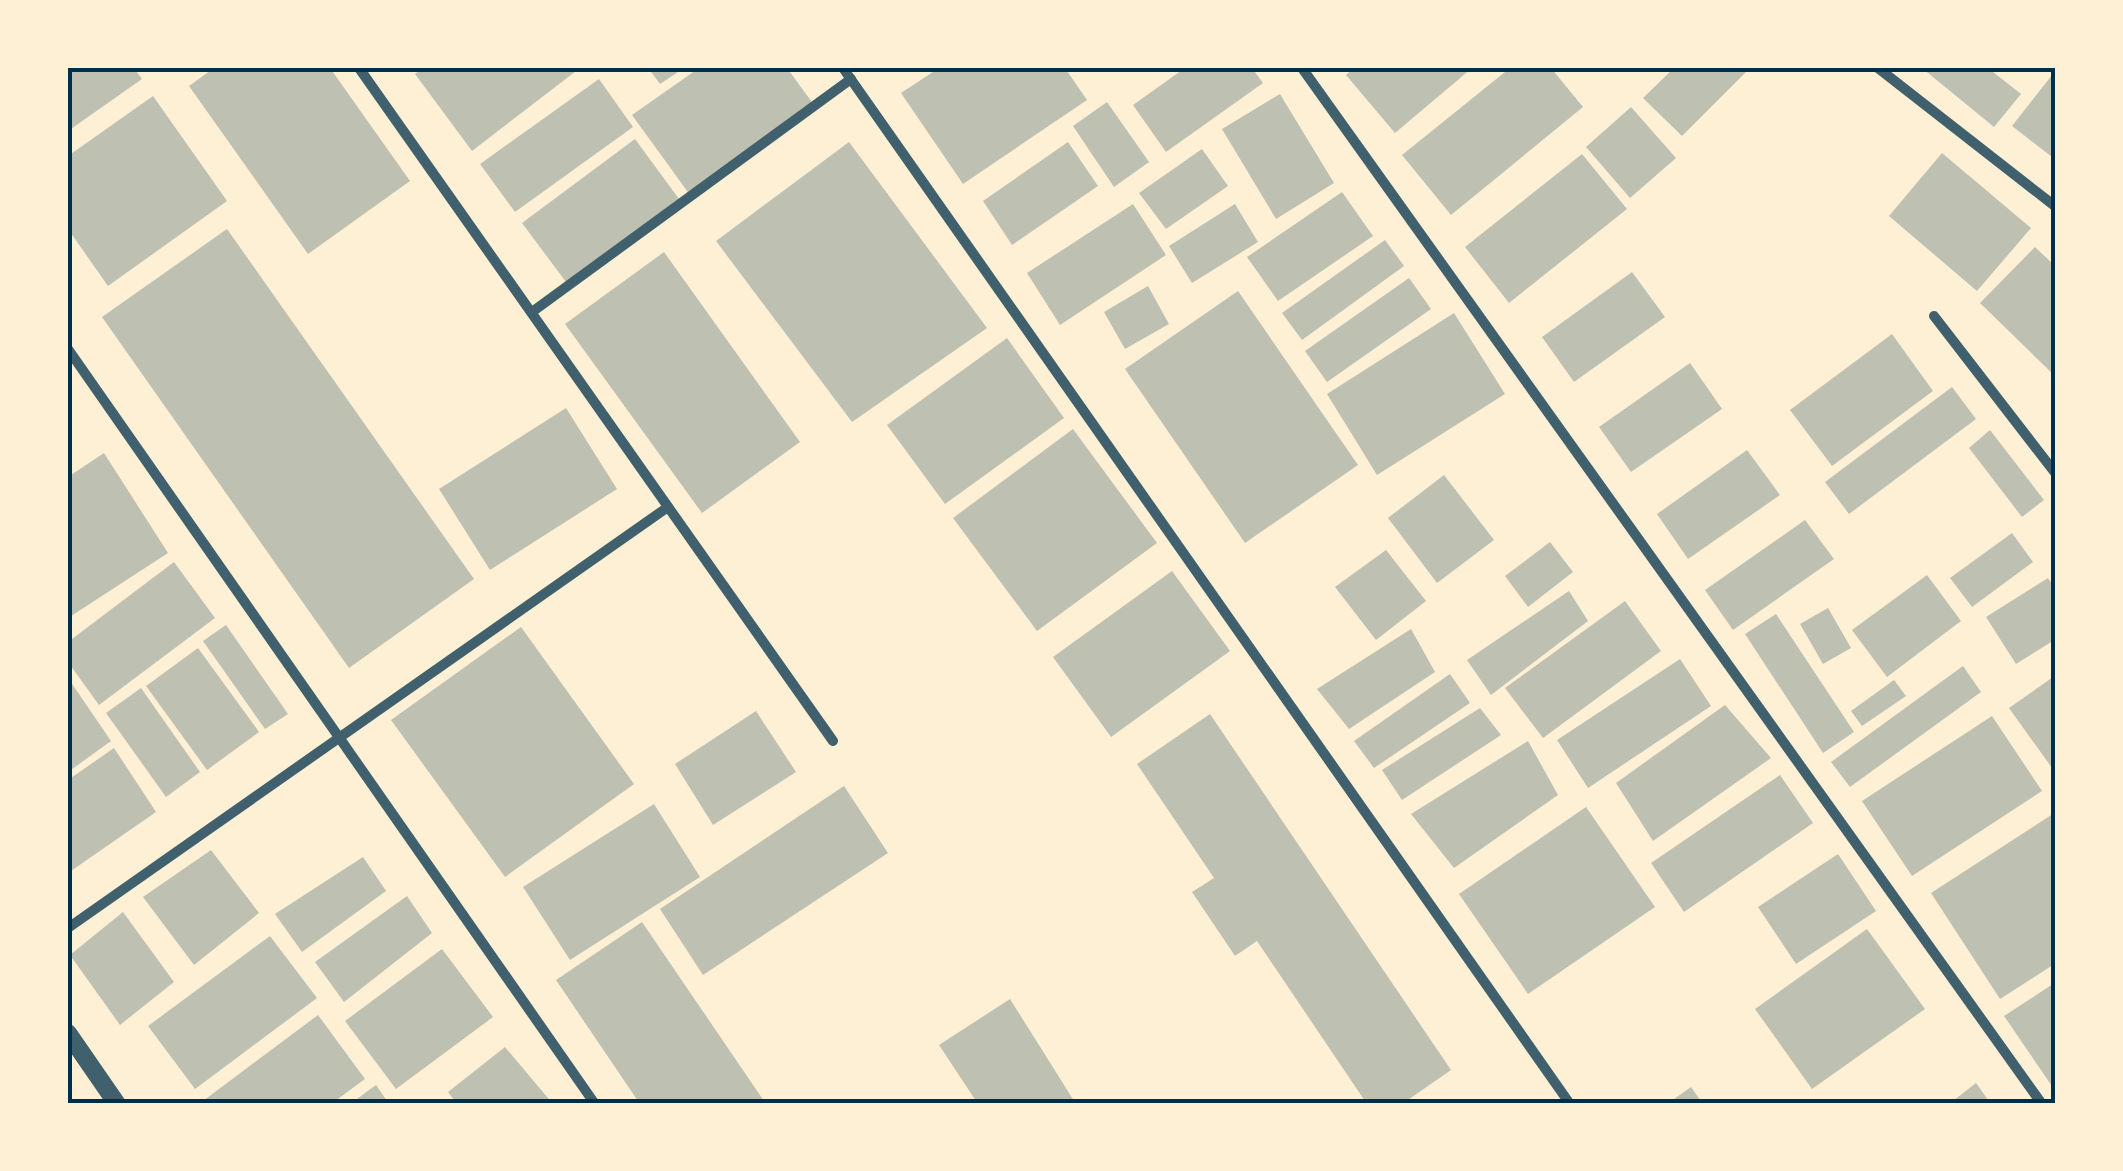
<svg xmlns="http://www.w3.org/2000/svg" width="2123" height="1171" font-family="Arial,sans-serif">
<rect width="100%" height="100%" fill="#fdf0d5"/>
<g fill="#bec0b2">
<path d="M68 68H134L142 79 68 131Z"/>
<path d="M214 68H330L410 181 308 254 189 86Z"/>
<path d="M423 68H580L472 151 415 74Z"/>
<path d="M648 68H684L660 84Z"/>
<path d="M699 68H787L814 105 690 195 632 115Z"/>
<path d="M939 68H1065L1087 100 963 184 901 93Z"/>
<path d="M1185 68H1252L1263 83 1166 152 1133 105Z"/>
<path d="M1354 68H1472L1395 133 1346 75Z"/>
<path d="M1510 68H1551L1583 107 1451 215 1402 155Z"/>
<path d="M1674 68H1750L1682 136 1643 98Z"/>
<path d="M1922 68H1988L2021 94 1994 127Z"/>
<path d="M2056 70V160L2012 126Z"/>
<path d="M599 79 633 127 515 212 480 164Z"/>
<path d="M1280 94 1334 183 1276 219 1222 129Z"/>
<path d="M153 96 227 201 108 286 68 229V156Z"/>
<path d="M1107 102 1149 162 1114 187 1073 126Z"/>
<path d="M1631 107 1676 158 1630 198 1586 147Z"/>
<path d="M635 139 679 199 566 282 522 223Z"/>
<path d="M849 142 987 328 852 422 716 241Z"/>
<path d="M1068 142 1098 186 1012 245 983 201Z"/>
<path d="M1202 149 1228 186 1166 229 1139 193Z"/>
<path d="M1942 153 2031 228 1977 291 1889 216Z"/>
<path d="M1582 154 1627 209 1509 303 1465 247Z"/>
<path d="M1342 192 1373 236 1278 301 1247 257Z"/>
<path d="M1133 204 1166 255 1060 325 1027 273Z"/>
<path d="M1235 204 1258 242 1192 283 1169 246Z"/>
<path d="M227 229 474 579 349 668 102 317Z"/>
<path d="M1385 240 1404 266 1302 340 1282 313Z"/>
<path d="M2035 247 2056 267V377L1980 303Z"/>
<path d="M664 252 800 442 702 513 565 324Z"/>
<path d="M1632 272 1665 317 1574 382 1542 337Z"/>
<path d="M1409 278 1431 309 1327 382 1305 351Z"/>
<path d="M1148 286 1169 324 1125 349 1104 312Z"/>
<path d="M1238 291 1358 465 1245 543 1125 369Z"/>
<path d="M1454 313 1505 394 1377 475 1327 394Z"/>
<path d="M1892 334 1933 391 1832 466 1790 410Z"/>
<path d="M1007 338 1064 418 945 504 887 425Z"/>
<path d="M1690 363 1722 409 1631 472 1599 427Z"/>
<path d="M1952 387 1976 419 1849 514 1825 482Z"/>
<path d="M566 408 617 489 490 570 439 489Z"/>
<path d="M1073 429 1157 543 1037 631 953 518Z"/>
<path d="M1990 430 2044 500 2022 517 1969 448Z"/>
<path d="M1747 450 1780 495 1688 559 1657 514Z"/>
<path d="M104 453 168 553 68 618V477Z"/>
<path d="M1444 475 1494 540 1437 583 1388 518Z"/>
<path d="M1805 520 1834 559 1733 630 1705 590Z"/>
<path d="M2012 533 2033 562 1972 607 1950 578Z"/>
<path d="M1550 542 1573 572 1528 607 1505 576Z"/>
<path d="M1386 550 1426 601 1376 640 1335 587Z"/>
<path d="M174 562 215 618 99 705 68 662V642Z"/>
<path d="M1172 571 1230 651 1111 737 1053 657Z"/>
<path d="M1927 575 1961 621 1887 677 1852 630Z"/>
<path d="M2048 578 2056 590V639L2016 664 1986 617Z"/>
<path d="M1569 591 1588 621 1491 695 1467 660Z"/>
<path d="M1625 601 1661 651 1543 738 1505 688Z"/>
<path d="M1828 608 1851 648 1823 664 1800 624Z"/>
<path d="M1776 614 1854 732 1823 753 1745 634Z"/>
<path d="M226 625 288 714 265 729 203 641Z"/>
<path d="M521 627 634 784 505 877 391 720Z"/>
<path d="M1411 629 1435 672 1349 729 1317 689Z"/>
<path d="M198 648 259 732 207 770 146 686Z"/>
<path d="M1680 659 1711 706 1588 788 1557 740Z"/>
<path d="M1963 666 1981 692 1850 787 1831 762Z"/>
<path d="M1450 674 1470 703 1374 768 1354 741Z"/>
<path d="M2056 675V765L2052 768 2009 708Z"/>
<path d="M68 678 111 741 68 772Z"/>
<path d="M1894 680 1906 696 1862 726 1851 711Z"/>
<path d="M141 688 200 772 166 797 106 713Z"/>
<path d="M1725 705 1771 758 1653 841 1616 783Z"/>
<path d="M1480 708 1501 735 1402 800 1382 770Z"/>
<path d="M756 711 796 772 713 825 675 764Z"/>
<path d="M1210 714 1451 1070 1402 1104H1367L1257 941 1235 956 1192 892 1214 878 1137 764Z"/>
<path d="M1992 716 2042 791 1912 876 1862 801Z"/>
<path d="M1528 741 1558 795 1454 868 1411 814Z"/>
<path d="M114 748 156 812 68 873V780Z"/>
<path d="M1780 775 1813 823 1684 912 1651 863Z"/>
<path d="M844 786 888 853 703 975 660 909Z"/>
<path d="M654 804 700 877 570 960 523 887Z"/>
<path d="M1586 807 1655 907 1528 994 1459 894Z"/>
<path d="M2056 812V963L2000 999 1931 893Z"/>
<path d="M211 850 259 913 194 965 143 897Z"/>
<path d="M1838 854 1876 911 1796 964 1758 907Z"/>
<path d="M363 857 386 891 302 952 275 914Z"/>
<path d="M407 896 432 933 344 1002 315 962Z"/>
<path d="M123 912 174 982 120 1025 70 955Z"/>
<path d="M642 922 766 1104H640L556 980Z"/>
<path d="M1867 929 1925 1009 1812 1089 1755 1009Z"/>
<path d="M270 936 317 998 195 1089 148 1026Z"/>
<path d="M442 949 493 1017 396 1089 345 1021Z"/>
<path d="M2056 982V1092L2004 1016Z"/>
<path d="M1010 999 1076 1104H978L939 1045Z"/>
<path d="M318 1015 365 1079 331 1104H199Z"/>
<path d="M505 1047 553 1104H457L448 1092Z"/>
<path d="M1976 1083 1991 1104H1949Z"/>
<path d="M376 1085 389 1104H350Z"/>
<path d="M1691 1087 1703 1104H1667Z"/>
</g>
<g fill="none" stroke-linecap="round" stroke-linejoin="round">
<g stroke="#3f606c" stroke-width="10">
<path d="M359 68 833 741"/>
<path d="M843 68 1570 1104"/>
<path d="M1302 68 2042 1104"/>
<path d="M1878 68 2056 207"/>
<path d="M532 312 851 79"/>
<path d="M1934 316 2056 474"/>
<path d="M68 349 595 1104"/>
<path d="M68 928 668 507"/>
</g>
<path stroke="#3f606c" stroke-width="18" d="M68 1033 117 1104"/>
</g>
<rect width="2123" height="1171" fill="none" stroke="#fdf0d5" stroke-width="140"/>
<rect x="70" y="70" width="1983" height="1031" fill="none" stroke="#003049" stroke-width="4"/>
</svg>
